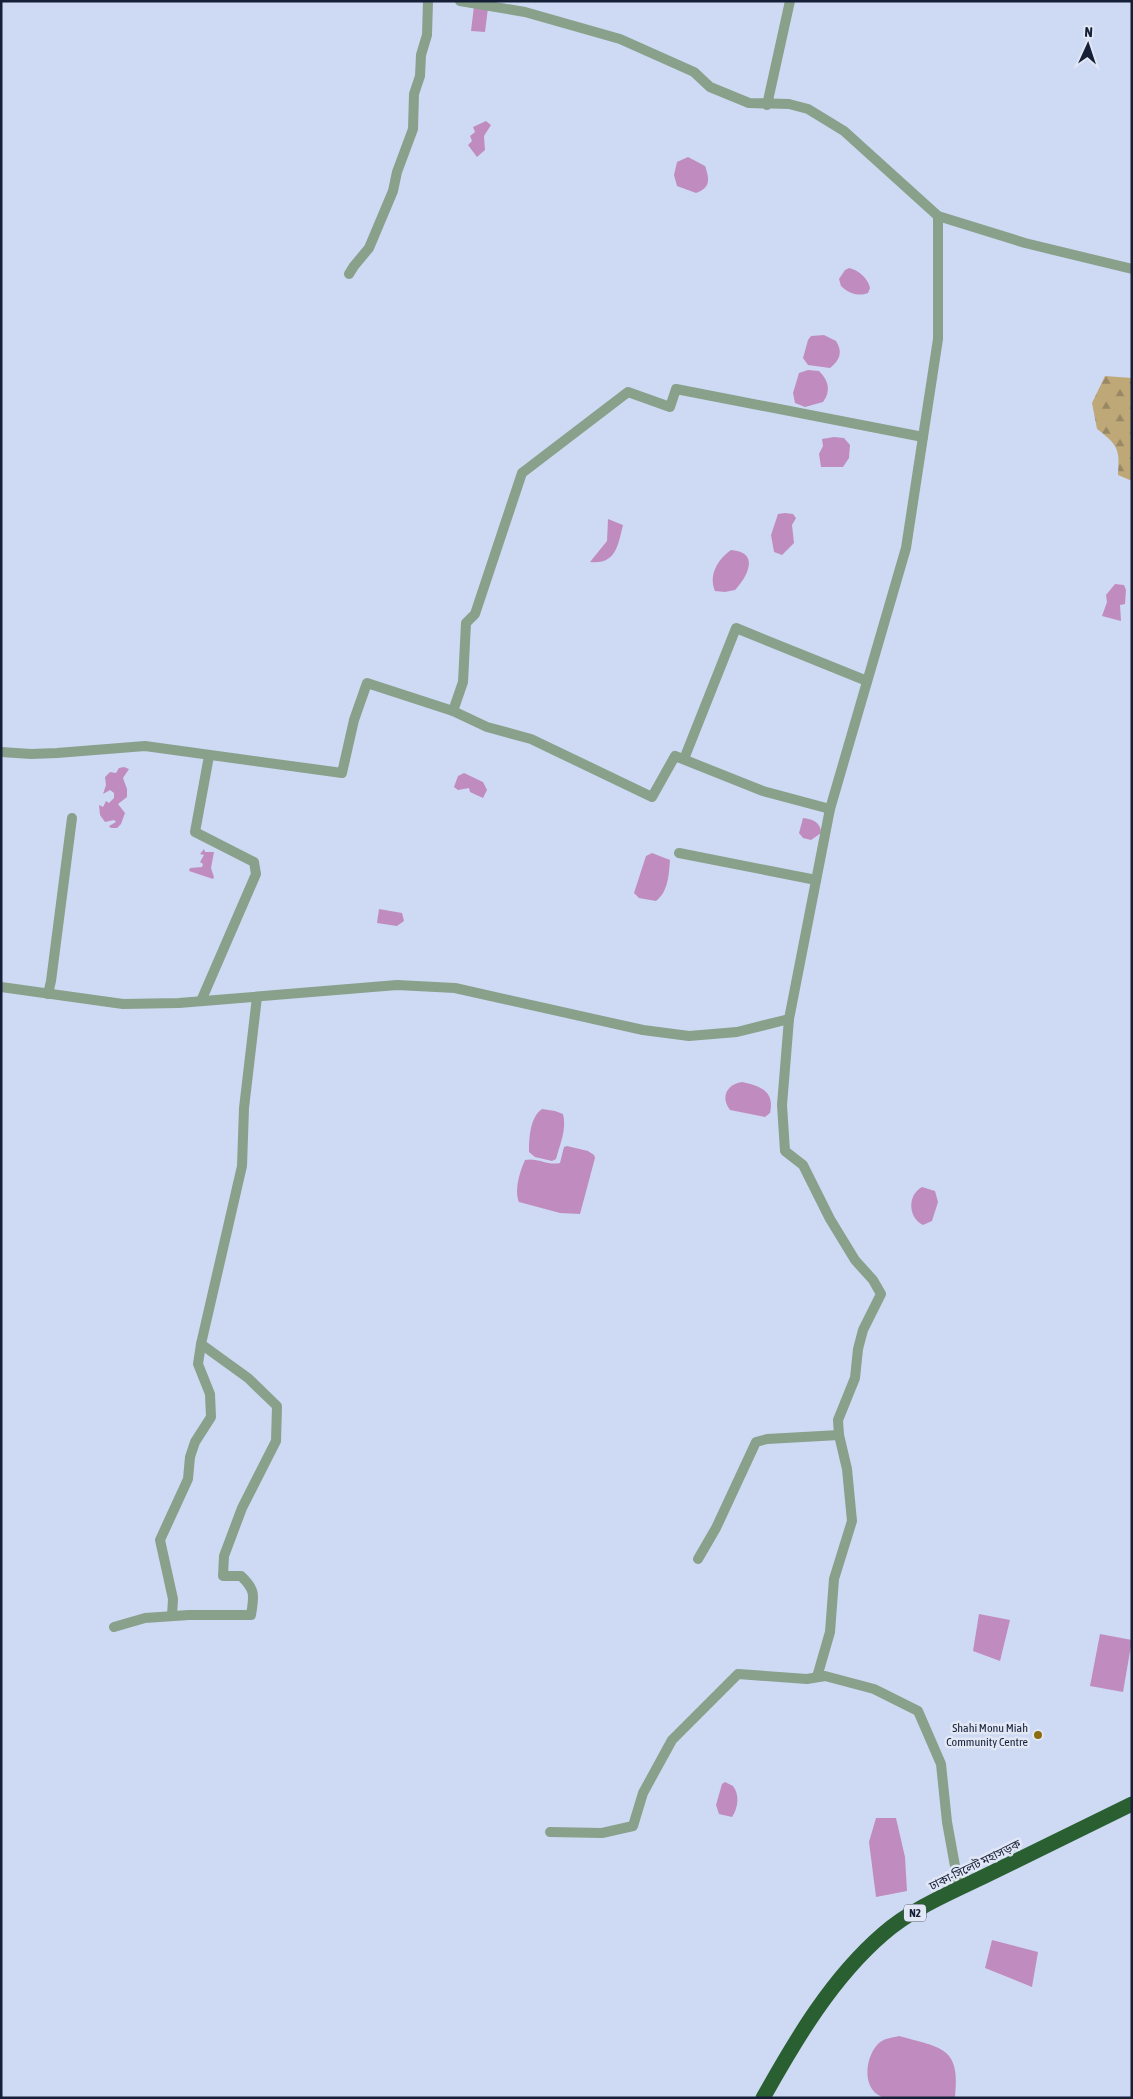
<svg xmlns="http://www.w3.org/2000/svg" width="1133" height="2099" font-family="'Asap Condensed','Noto Sans Bengali',sans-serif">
<defs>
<pattern id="forest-firs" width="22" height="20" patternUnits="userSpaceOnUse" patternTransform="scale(1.25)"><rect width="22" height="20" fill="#bea878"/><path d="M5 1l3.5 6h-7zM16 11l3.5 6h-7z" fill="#998863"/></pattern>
</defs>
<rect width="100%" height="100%" fill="#cedaf4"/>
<path fill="url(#forest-firs)" d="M1105 376 1132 378V481L1118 475C1120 449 1118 445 1097 429L1092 403Z"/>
<g fill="#c08cc0">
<path d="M474 6 488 8 485 32 471 31Z"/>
<path d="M486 121 491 125 484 136 485 150 477 157 468 145 472 141 470 136 475 132 473 127Z"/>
<path d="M688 157 705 166C710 180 710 188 696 193L677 186 674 175 677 162Z"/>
<path d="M849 268C858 270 868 278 870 288L868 293C858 297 848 293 841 286L839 279 845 270Z"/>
<path d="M824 335 836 341C843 352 840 360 830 368L808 365 803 358 808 340 811 336Z"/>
<path d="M808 370 819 371C829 381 831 391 823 402L805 407 795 403 793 393 799 373Z"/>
<path d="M834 437 844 438 850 445 849 458 843 467H821L819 454 823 446 822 439Z"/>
<path d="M785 513 793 514 796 518 792 525 794 543 782 555 774 552 771 535 778 514Z"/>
<path d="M608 519 623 525C618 545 616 565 590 562L607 541Z"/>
<path d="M731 550C760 552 748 576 735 590L725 592 715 591C708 575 718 559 731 550Z"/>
<path d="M1115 584 1124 585 1126 590 1125 604 1120 605 1121 621 1102 616 1107 602 1106 595Z"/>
<path d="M124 767 129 769 123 778 127 789V797L118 804 125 813 121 824 117 828H111L109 826 116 822 114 820 105 822 100 815 99 805 103 807 106 801 109 803 114 798V793L110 790 103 794 106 785 105 777 110 772 116 773 119 768Z"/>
<path d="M464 773 483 782 487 790 483 798 470 792 469 788 458 790 454 787 458 776Z"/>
<path d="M803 818C812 819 821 822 821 833L811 840 803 838 799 833Z"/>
<path d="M204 849 205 852H214L211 868 214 877 213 879 189 871 190 868 202 867 203 864 200 862 204 855 200 854Z"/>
<path d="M652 853 670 860C669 875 668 892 656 901L639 898 634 893 646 856Z"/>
<path d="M379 909 402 913 404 921 397 926 377 923Z"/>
<path d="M742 1082C760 1086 775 1091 770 1113L765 1117 730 1110C720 1097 727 1084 742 1082Z"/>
<path d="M542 1109 555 1111 563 1114C567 1129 560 1144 556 1159L552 1161 535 1157 529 1152C529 1138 530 1117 542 1109Z"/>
<path d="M567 1146 588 1151 594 1155 595 1158 580 1214 560 1213 519 1202C514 1190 520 1171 525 1160 537 1157 548 1166 560 1163L564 1147Z"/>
<path d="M922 1187 935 1191 938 1202 932 1221 923 1225C908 1218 907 1195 922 1187Z"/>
<path d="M979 1614 1010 1620 1000 1661 973 1651Z"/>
<path d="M1100 1634 1132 1640 1123 1692 1090 1686Z"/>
<path d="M725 1782 733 1786C740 1795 738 1808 732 1817L719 1814 716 1805 722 1784Z"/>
<path d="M876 1818H896L905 1857 907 1891 876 1897 869 1842Z"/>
<path d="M992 1940 1038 1952 1032 1987 985 1968Z"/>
<path d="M899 2036C941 2048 961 2046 955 2098H885C862 2092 864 2060 877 2045 883 2038 891 2038 899 2036Z"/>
</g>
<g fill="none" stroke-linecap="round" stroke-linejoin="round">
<g stroke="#89a18b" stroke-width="10">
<path d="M460 1 525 12 620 39 694 72 710 87 749 103 789 104 808 109 844 131 938 216 1025 243 1132 269"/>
<path d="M767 105 790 1"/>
<path d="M349 274 354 266 369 248 393 191 397 172 413 129 414 94 420 76 421 55 427 35 428 1"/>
<path d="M453 711 463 682 466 623 475 614 522 473 628 392 670 407 676 389 923 437"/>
<path d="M1 752 31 754 57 753 145 746 342 773 354 720 367 683 453 711 487 727 531 739 652 797 675 756 763 791 830 809"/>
<path d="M684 759 736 628 867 681"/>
<path d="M679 853 816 880"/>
<path d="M1 987 123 1004 179 1003 397 985 455 988 643 1030 689 1036 737 1032 789 1019"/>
<path d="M48 994 51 981 72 818"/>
<path d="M201 1001 256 874 254 862 195 832 209 756"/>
<path d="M698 1559 716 1528 756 1442 767 1439 839 1435"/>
<path d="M172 1616 173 1599 160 1540 188 1479 190 1457 195 1442 211 1417 210 1394 198 1364 201 1344"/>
<path d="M114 1627 145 1618 189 1615H251C254 1596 256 1590 241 1576H223L224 1556 242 1508 276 1441 277 1406 248 1378 201 1344 242 1166 244 1108 257 997"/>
<path d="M817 1677 830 1632 834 1579 852 1521 847 1469 839 1435 838 1420 855 1378 858 1349 863 1330 881 1294 873 1280 855 1260 830 1219 803 1165 785 1151 782 1105 789 1019 830 809 906 548 938 339V216"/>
<path d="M550 1832 602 1833 633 1826 643 1793 672 1740 738 1674 807 1679 825 1676 874 1689 918 1711 941 1764 947 1822 959 1888"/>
</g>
<path stroke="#295f31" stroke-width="15" d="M763 2098C796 2039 832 1978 883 1934 911 1909 952 1892 985 1876 1034 1852 1083 1828 1132 1804"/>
</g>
<circle fill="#8d6c0f" stroke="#e1e7f4" stroke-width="2" cx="1038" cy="1735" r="5"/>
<g text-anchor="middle" stroke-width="5" stroke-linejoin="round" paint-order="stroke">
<rect fill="#e1e7f4" stroke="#525b70" stroke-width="1" x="904" y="1904.5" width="22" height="17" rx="4"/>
<g font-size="11" font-weight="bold" fill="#151f37">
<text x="915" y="1917">N2</text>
</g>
<g font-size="12" fill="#151f37" stroke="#e1e7f4" text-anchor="end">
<text x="1028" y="1732">Shahi Monu Miah<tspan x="1028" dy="14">Community Centre</tspan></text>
</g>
<g font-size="12" fill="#151f37" stroke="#e1e7f4">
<text transform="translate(975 1865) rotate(-26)" y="4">ঢাকা-সিলেট মহাসড়ক</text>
</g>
</g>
<rect width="1133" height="2099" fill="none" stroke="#151f37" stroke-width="5"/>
<g transform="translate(1088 45) rotate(3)" stroke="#e1e7f4" stroke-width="4" paint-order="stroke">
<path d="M0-4L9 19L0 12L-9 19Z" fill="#151f37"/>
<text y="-8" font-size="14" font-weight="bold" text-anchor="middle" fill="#151f37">N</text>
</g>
</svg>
